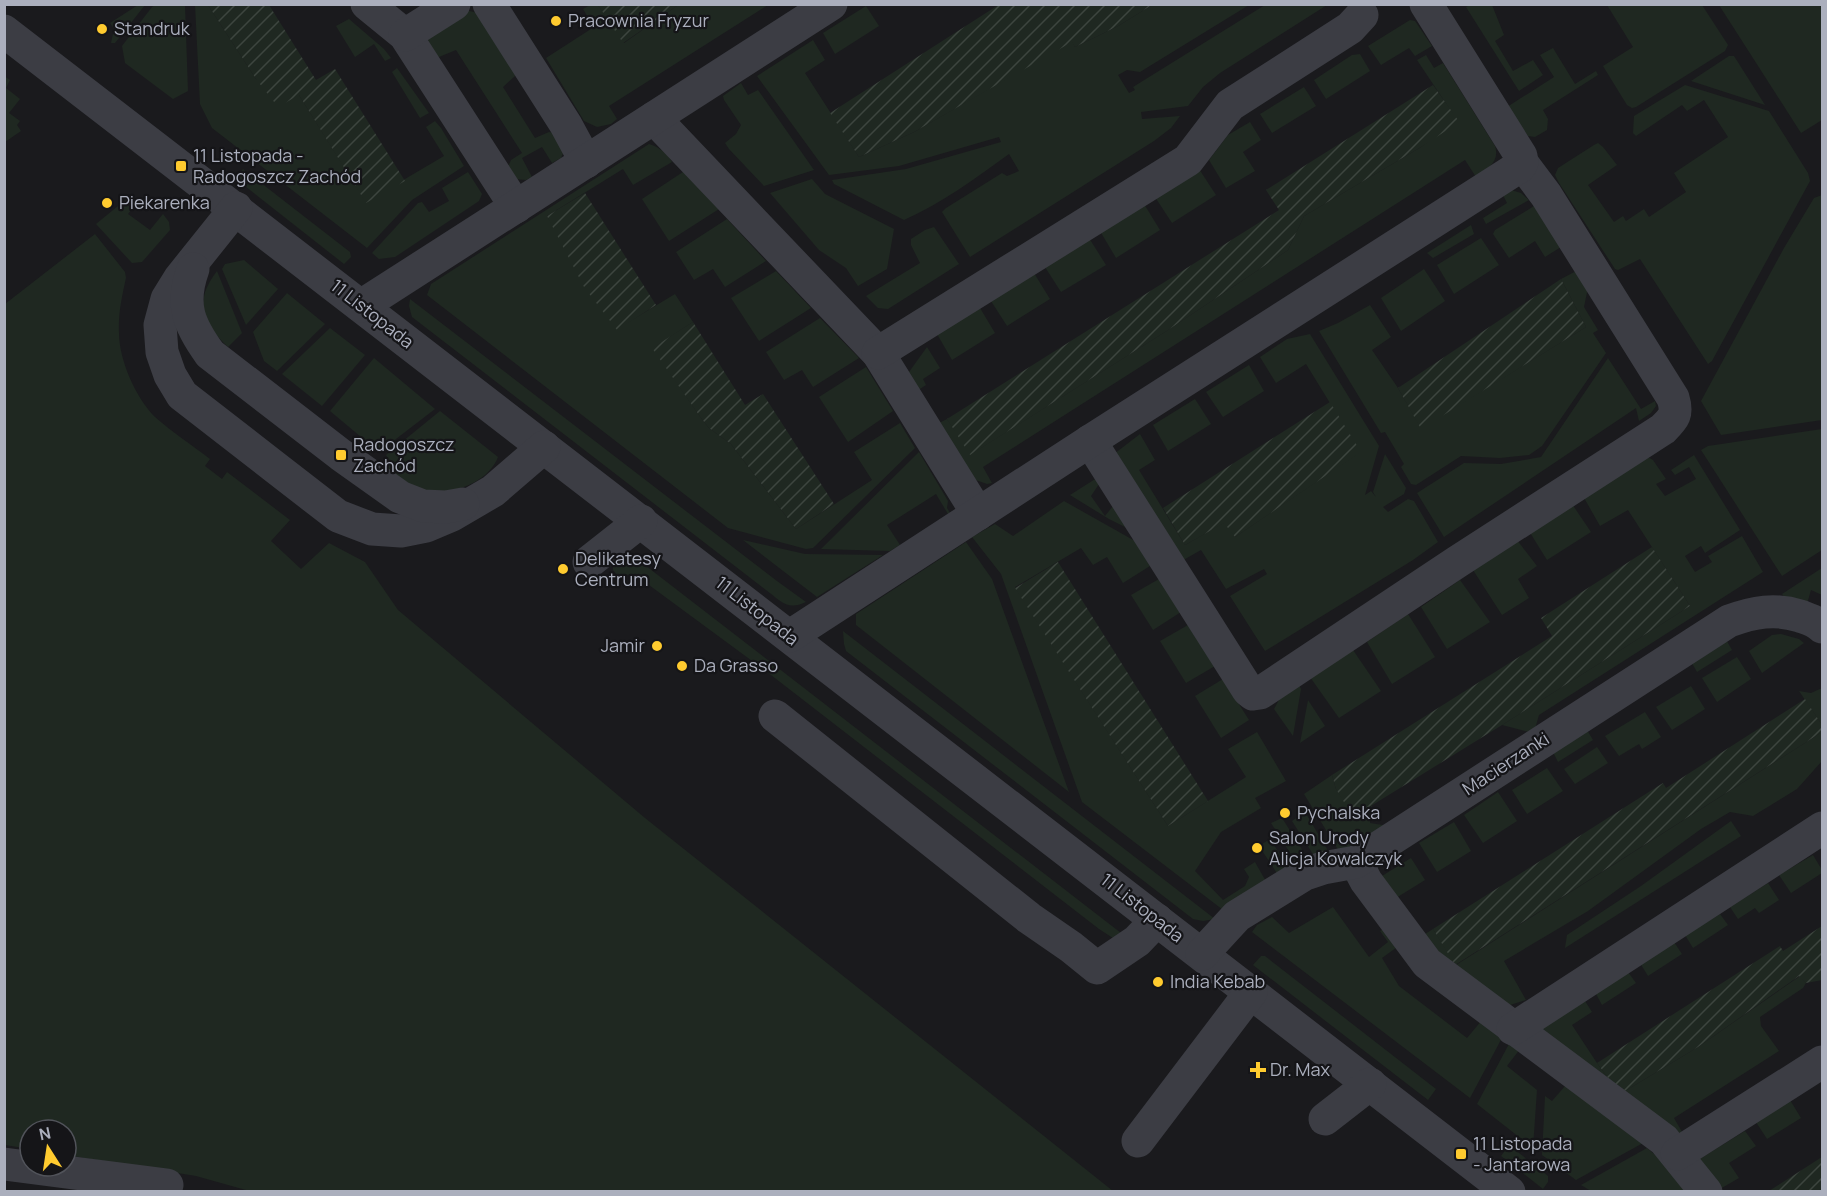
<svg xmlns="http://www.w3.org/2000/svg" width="1827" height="1196" font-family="Manrope,sans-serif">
<defs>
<pattern id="garden-furrows" width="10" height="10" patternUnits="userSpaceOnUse" patternTransform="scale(1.5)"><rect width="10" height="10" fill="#1f2821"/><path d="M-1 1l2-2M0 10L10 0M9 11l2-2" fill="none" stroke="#3d453f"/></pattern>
</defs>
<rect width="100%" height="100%" fill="#1a1a1d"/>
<g fill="#1f2821">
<path d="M157 4 185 5 188 91 173 99 125 63 122 46 152 7Z"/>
<path d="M138 5H145L115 43H111L114 29 110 23Z"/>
<path d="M195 5H208L256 79 299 95 366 202 444 156 426 127 435 121 441 128 464 166 412 200 367 248 212 128 200 104Z"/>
<path d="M590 5H598L624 43 678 5H768L609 106 617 119 611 124 597 127 584 121 546 58 594 27 583 9Z"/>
<path d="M1152 5H1249L1140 72 1127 70 1118 75 1129 93 1135 90 1133 87 1265 5H1327L1220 73 1203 87 1188 106 1141 112 1142 119 1180 116 1171 128 1154 141 970 257 942 212 946 208 1002 173 1007 176 1019 171 1009 154C976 178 942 203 904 220L834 184 832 180 906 169 1001 142 999 137 899 166 829 175 757 76 813 40 825 60 805 73 859 157 914 132 1072 41 1075 47 1118 26Z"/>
<path d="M1470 5H1492L1504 35 1495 41 1513 71 1533 60 1543 75 1519 91 1466 7Z"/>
<path d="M1607 5H1702L1728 45 1725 51 1636 107 1632 108 1627 105 1603 66 1633 47Z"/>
<path d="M1719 5H1822V120L1801 133Z"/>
<path d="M866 6 879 26 835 54 823 33Z"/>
<path d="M465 10 478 13 517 67 515 76 503 87 535 138 549 132 560 134 564 151 561 158 552 163 542 147 522 158 532 177 526 180 515 179 507 169 511 160 522 153 456 50 439 57 432 54 428 43 429 34Z"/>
<path d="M349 19 384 49 391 58 385 61 374 44 355 57 336 26Z"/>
<path d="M1410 20 1415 21 1432 46 1415 56 1409 48 1381 65 1368 46Z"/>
<path d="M1553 48 1575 84 1596 71 1598 75 1543 110 1548 119 1547 130 1535 137 1528 136 1507 107 1554 77 1540 55Z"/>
<path d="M1360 54 1370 71 1326 99 1314 80 1352 55Z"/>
<path d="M1426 55 1434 68 1443 63 1495 146C1500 162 1488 168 1476 177L1465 160 983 467 992 483 987 484 970 478 933 426 947 419 971 454 1168 330 1288 250 1304 216 1421 147 1457 120 1417 60Z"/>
<path d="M1729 56H1734L1765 105 1691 81Z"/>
<path d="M397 68 429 113 420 118 392 72Z"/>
<path d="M4 76 10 80 6 88 20 99 9 113 20 121 17 125 21 131 5 142Z"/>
<path d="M741 83 748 95 758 90 814 170 764 186 729 149 725 143 736 134 741 125 724 100 723 96Z"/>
<path d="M1685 85 1769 111 1808 173 1810 181 1712 361 1708 364 1640 259 1618 270 1615 269 1559 183 1555 175 1558 168 1594 145 1598 143 1603 147 1617 165 1588 185 1614 222 1623 216 1626 221 1644 209 1649 217 1686 192 1674 173 1728 137 1704 100 1687 111 1682 105 1636 136 1633 133 1634 116Z"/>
<path d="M1304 87 1316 106 1272 133 1260 114Z"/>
<path d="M1250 122 1261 140 1243 152 1255 171 1226 188 1209 160 1228 135Z"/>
<path d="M649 144C659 147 667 153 672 162L633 185 623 169 547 216 617 329 675 294 693 322 653 348 701 418 709 428 731 444 796 529 872 480 854 452 900 423 915 448 813 548 806 549 728 528 427 295 431 284Z"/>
<path d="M243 169 350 252 351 257 344 264 236 179Z"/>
<path d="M1199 169 1216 195 1172 223 1155 197Z"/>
<path d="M468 172 482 194 479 201 395 257 379 259 372 253 418 203 422 202 429 212 449 201 442 188Z"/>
<path d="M683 172 719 209 669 241 642 199Z"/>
<path d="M812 179 825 194 894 229 887 269 858 286 846 268 819 250 770 193Z"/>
<path d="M1511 190 1521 193 1529 200 1486 224 1483 218 1507 203 1502 193Z"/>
<path d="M1822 195V420L1721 435 1701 401 1784 248 1814 198Z"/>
<path d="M129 197 137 202 128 214 150 230 163 214 169 222 170 230 142 262 132 263 96 224Z"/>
<path d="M1144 204 1160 230 1116 258 1100 231Z"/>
<path d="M1534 206 1561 247 1545 257 1535 241 1509 258 1493 234 1495 230Z"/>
<path d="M727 219 766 261 725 287 713 269 694 280 676 252Z"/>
<path d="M1471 225 1474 234 1433 258 1427 253Z"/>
<path d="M934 227 959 264 888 309 878 308 866 296 920 263 911 245V239L925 230Z"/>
<path d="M95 234 125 272 126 278C122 296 118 314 119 333 119 360 136 398 155 417 172 432 192 445 210 459L205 466 222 479 227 472 290 520 271 541 301 569 329 543 365 562 398 610 645 818 1113 1191 253 1192 196 1176 66 1155V1130H30V1149L5 1145V304Z"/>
<path d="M1089 238 1106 265 1061 292 1045 267Z"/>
<path d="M1481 238 1499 265 1454 294 1437 265Z"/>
<path d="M244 260 278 289 246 325 222 269 225 264Z"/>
<path d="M1424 269 1445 301 1401 331 1381 298Z"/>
<path d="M1580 269 1589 283 1584 307 1598 330 1593 333 1606 353 1542 446 1529 455 1500 458 1461 456 1416 485 1411 484 1401 467 1404 464 1385 432 1381 433 1319 331 1338 323 1370 305 1391 337 1372 350 1398 388 1421 428 1586 327 1561 279Z"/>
<path d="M217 271 242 333 228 347C202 323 193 302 217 271Z"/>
<path d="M776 271 811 308 759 341 731 298Z"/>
<path d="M1034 273 1050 299 1007 326 991 301Z"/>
<path d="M287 293 325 324 277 371 264 361 253 332Z"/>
<path d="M410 299 777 581 806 602C787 611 781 601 766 590L412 317 409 306Z"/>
<path d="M980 308 995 333 952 360 937 334Z"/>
<path d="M820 318 859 358 813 387 802 370 784 380 766 352Z"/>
<path d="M330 328 365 355 322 406 282 374Z"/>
<path d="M1310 334 1379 446 1365 495 1371 491 1376 497 1373 492 1385 454 1406 488 1404 494 1383 507 1388 512 1408 499 1414 501 1438 542 1413 560 1265 651 1230 596 1267 574 1264 569 1226 589 1201 550 1180 562 1114 454 1140 434 1155 460 1139 470 1185 545 1225 522 1235 537 1360 452 1306 364 1276 383 1260 357 1287 339Z"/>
<path d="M927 347 940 368 923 379 926 385 912 394 904 379Z"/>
<path d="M374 358 435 409 379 452 330 411Z"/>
<path d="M1608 358 1641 409 1655 401 1656 406 1651 413 1639 421 1636 408 1444 537 1417 493 1464 463 1501 464 1541 457Z"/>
<path d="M1249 365 1264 391 1223 417 1206 392Z"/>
<path d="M866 367 893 411 848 442 819 397Z"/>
<path d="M1195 399 1211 424 1168 451 1153 425Z"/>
<path d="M440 411 498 457C487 486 441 500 414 486 403 481 393 472 382 466L388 459 386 455Z"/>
<path d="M1822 429V550L1782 576 1701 450 1708 446Z"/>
<path d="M919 452 948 501 947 508 950 513 948 514 936 494 887 525 900 545 890 551 821 549Z"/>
<path d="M1694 455 1740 530 1705 553 1701 546 1685 556 1695 572 1712 562 1708 556 1742 536 1763 572 1539 715 1535 729 1529 732 1502 725 1690 606 1628 510 1600 526 1583 496 1646 456 1653 460 1666 479 1656 484 1665 496 1696 479 1689 467 1675 475 1671 470Z"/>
<path d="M1100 476 1103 478 1091 496 1105 516 1113 506 1127 528 1109 519 1070 495Z"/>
<path d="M1064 501 1135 541 1150 566 1123 583 1107 557 1093 565 1081 548 1015 587 1168 826 1246 777 1228 749 1257 732 1286 781 1255 798 1261 808 1221 832 1195 871 1223 900 1245 886 1249 877 1244 869 1255 862 1268 885 1227 913 1082 802 1001 574 972 537 995 524 1013 536Z"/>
<path d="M1572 504 1591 532 1547 560 1529 531Z"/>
<path d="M743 540 805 554 883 555 817 597Z"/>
<path d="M1517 540 1537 566 1518 579 1529 598 1502 615 1473 570Z"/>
<path d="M966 542 992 579 1069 792 856 625V614Z"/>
<path d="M628 552 1121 933 1116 940 1099 929 771 675 634 574 618 576 613 570V563L618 557Z"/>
<path d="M1822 568V595L1811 590 1807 604 1785 598 1782 594Z"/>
<path d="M1159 579 1181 612 1153 630 1131 595Z"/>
<path d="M1460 580 1490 622 1447 649 1421 607Z"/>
<path d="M1408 614 1435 657 1392 684 1367 642Z"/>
<path d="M1188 625 1215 666 1186 683 1160 641Z"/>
<path d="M843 631 1215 919 1203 921 1193 919 846 651 844 644Z"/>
<path d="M1781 634 1799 639 1804 643 1762 673 1749 651 1772 635Z"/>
<path d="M1724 636 1732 650 1697 672 1689 658Z"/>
<path d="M1353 650 1381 691 1339 718 1310 677Z"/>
<path d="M1737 657 1751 679 1717 702 1702 678Z"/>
<path d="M1223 679 1249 720 1221 738 1195 696Z"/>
<path d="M1299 685 1301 689 1293 736 1274 709 1280 698Z"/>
<path d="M1691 686 1705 709 1672 730 1656 707Z"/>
<path d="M1822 688V725L1799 691 1811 693Z"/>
<path d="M1308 700 1325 726 1300 743Z"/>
<path d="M1645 712 1661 737 1642 749 1639 744 1619 756 1605 736Z"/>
<path d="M1584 725 1593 740 1558 762 1550 746Z"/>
<path d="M1822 732V761L1797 789 1753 816 1730 812 1701 829 1588 911 1504 961 1526 1000 1510 1005 1433 954 1422 936 1433 929 1456 965Z"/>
<path d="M1597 747 1608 763 1575 784 1564 769Z"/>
<path d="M1547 768 1563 791 1527 814 1512 790Z"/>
<path d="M1332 775 1336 789 1354 816 1372 806 1370 823 1389 826 1340 853 1304 794Z"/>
<path d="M1498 792 1517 821 1483 843 1464 815Z"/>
<path d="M1305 812 1330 854 1316 859 1292 821Z"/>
<path d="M1282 818 1310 862 1299 867 1271 823Z"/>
<path d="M1731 821 1741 836 1565 948 1567 935 1641 886Z"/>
<path d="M1454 822 1471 851 1437 872 1419 843Z"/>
<path d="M1270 839 1291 871 1280 878 1259 846Z"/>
<path d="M1813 855 1822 870V873L1791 893 1779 875Z"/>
<path d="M1411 858 1425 880 1396 898 1382 876Z"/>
<path d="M1768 883 1779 900 1759 913 1755 908 1738 919 1730 907Z"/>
<path d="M1333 907 1369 957 1388 942 1380 931 1387 927 1400 945 1382 958 1399 986 1467 1038 1482 1020 1503 1036 1470 1098 1252 932 1257 925 1272 917 1289 933Z"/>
<path d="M1720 914 1728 925 1693 948 1685 935Z"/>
<path d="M1674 942 1682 954 1648 976 1640 963Z"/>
<path d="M1261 956H1265L1436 1089 1428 1100 1253 965Z"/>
<path d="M1628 972 1636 983 1602 1005 1595 992Z"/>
<path d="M1800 976 1806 983 1803 988 1760 1017 1761 1026 1779 1051 1674 1118 1685 1137 1676 1141 1658 1126 1654 1121 1547 1040 1543 1034 1542 1026 1545 1022 1585 1001 1592 1012 1572 1025 1597 1063 1620 1094 1698 1047Z"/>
<path d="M1510 1042 1520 1049 1507 1066 1537 1090 1533 1148 1477 1104Z"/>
<path d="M1566 1085 1643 1143 1576 1180 1542 1155 1545 1096 1552 1101Z"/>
<path d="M1790 1100 1801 1118 1767 1139 1756 1122Z"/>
<path d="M1745 1131 1756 1146 1729 1163 1739 1178 1720 1189 1693 1163Z"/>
<path d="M1509 1145 1548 1176V1182L1543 1189 1501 1156Z"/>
<path d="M1647 1148 1672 1169 1690 1191H1591L1581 1185Z"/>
</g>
<g fill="url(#garden-furrows)">
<path d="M1000 4 1152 5 1118 26 1075 47 1072 42 914 132 859 157 830 113Z"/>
<path d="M208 5H269L316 80 335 69 405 181 366 203 299 95 278 107 256 79Z"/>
<path d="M598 5H678L623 43Z"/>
<path d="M1433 85 1458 120 1455 125 1421 147 1304 216 1288 250 1168 330 970 455 947 419 1279 210 1266 190Z"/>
<path d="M585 193 656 305 617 330 584 287 547 216Z"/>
<path d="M1561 279 1586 327 1421 429 1398 388Z"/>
<path d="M693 322 745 405 763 394 834 504 796 529 731 444 709 428 701 418 652 348Z"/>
<path d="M1330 402 1361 452 1235 537 1224 523 1185 545 1163 508Z"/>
<path d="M1652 547 1690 606 1502 725 1353 817 1336 789 1332 775 1552 636 1541 618Z"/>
<path d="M1058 562 1208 801 1168 826 1015 588Z"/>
<path d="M1805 699 1822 725V732L1455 965 1433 929 1663 783 1666 788Z"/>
<path d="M1822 926V980L1806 983 1799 976 1698 1047 1620 1094 1597 1063 1780 946 1783 951Z"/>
<path d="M1822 1157V1191H1769Z"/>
</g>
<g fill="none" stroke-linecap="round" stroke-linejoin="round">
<g stroke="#3c3d44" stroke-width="33">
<path d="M367 4 405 35 516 207"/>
<path d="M489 4 566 125 586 162"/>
<path d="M4 31 1509 1192"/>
<path d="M405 35 454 4"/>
<path d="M654 118 878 353 978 514"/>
<path d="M236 208 180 278 167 299 160 325 162 352 170 375 182 395 276 468 338 516 372 529 401 531 426 526 452 515 493 491 544 447"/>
<path d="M193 269C180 305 189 325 210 354L341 455 400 497 423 506 446 507 463 504"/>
<path d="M361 306 831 4"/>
<path d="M878 353 1188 160 1230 105 1350 28 1362 15"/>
<path d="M1090 441 1248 690 1253 694 1260 693 1457 562 1663 429C1674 418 1678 414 1673 398L1546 195 1522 163"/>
<path d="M589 562 641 521"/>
<path d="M790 636 1090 441 1519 167 1522 163 1521 156 1426 4"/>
<path d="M775 716 1029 918 1071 947 1097 968 1137 941 1157 920"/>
<path d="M1356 862 1366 881 1427 963 1664 1140 1706 1192"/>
<path d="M1202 954 1237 916 1305 874 1323 868 1356 862 1729 621C1754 612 1775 608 1800 616 1808 619 1816 621 1822 627"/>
<path d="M1513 1029 1822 828"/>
<path d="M1325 1119 1370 1084"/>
<path d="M1138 1141 1251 992"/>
<path d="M1677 1154 1822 1062"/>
<path d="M4 1164 167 1185"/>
</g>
</g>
<g fill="#ffcb2f" stroke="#151518" stroke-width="2">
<circle cx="556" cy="21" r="6"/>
<circle cx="102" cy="29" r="6"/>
<rect x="175" y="160" width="12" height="12" rx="3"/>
<circle cx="107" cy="203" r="6"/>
<rect x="335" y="449" width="12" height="12" rx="3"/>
<circle cx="563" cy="569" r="6"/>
<circle cx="657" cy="646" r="6"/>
<circle cx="682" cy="666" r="6"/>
<circle cx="1285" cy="813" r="6"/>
<circle cx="1257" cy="848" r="6"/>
<circle cx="1158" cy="982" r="6"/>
<path d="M1255 1061h6v6h6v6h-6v6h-6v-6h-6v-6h6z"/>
<rect x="1455" y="1148" width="12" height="12" rx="3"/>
</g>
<g text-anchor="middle" stroke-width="4.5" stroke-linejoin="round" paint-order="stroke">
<g font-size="18" fill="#abafbd" stroke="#151518" text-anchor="start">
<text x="568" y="27">Pracownia Fryzur</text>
<text x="114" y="35">Standruk</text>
<text x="193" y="162">11 Listopada -<tspan x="193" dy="21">Radogoszcz Zachód</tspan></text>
<text x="119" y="209">Piekarenka</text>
<text x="353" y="451">Radogoszcz<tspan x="353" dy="21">Zachód</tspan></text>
<text x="575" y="565">Delikatesy<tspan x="575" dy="21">Centrum</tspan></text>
<text x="645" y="652" text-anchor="end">Jamir</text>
<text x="694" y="672">Da Grasso</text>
<text x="1297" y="819">Pychalska</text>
<text x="1269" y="844">Salon Urody<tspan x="1269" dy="21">Alicja Kowalczyk</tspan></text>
<text x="1170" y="988">India Kebab</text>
<text x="1270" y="1076">Dr. Max</text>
<text x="1473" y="1150">11 Listopada<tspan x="1473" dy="21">- Jantarowa</tspan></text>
</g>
<g font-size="18" fill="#abafbd" stroke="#151518">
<text transform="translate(372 314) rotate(38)" y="6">11 Listopada</text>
<text transform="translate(757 611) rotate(38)" y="6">11 Listopada</text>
<text transform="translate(1506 764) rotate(-33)" y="6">Macierzanki</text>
<text transform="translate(1142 908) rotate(38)" y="6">11 Listopada</text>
</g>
</g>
<rect width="1827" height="1196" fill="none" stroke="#abafbd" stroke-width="12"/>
<g transform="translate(48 1148) rotate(348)"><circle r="28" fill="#151518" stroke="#51535a" stroke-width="1.5"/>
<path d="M0-4.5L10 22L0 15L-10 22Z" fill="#ffcb2f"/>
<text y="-9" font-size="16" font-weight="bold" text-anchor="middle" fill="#abafbd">N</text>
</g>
</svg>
